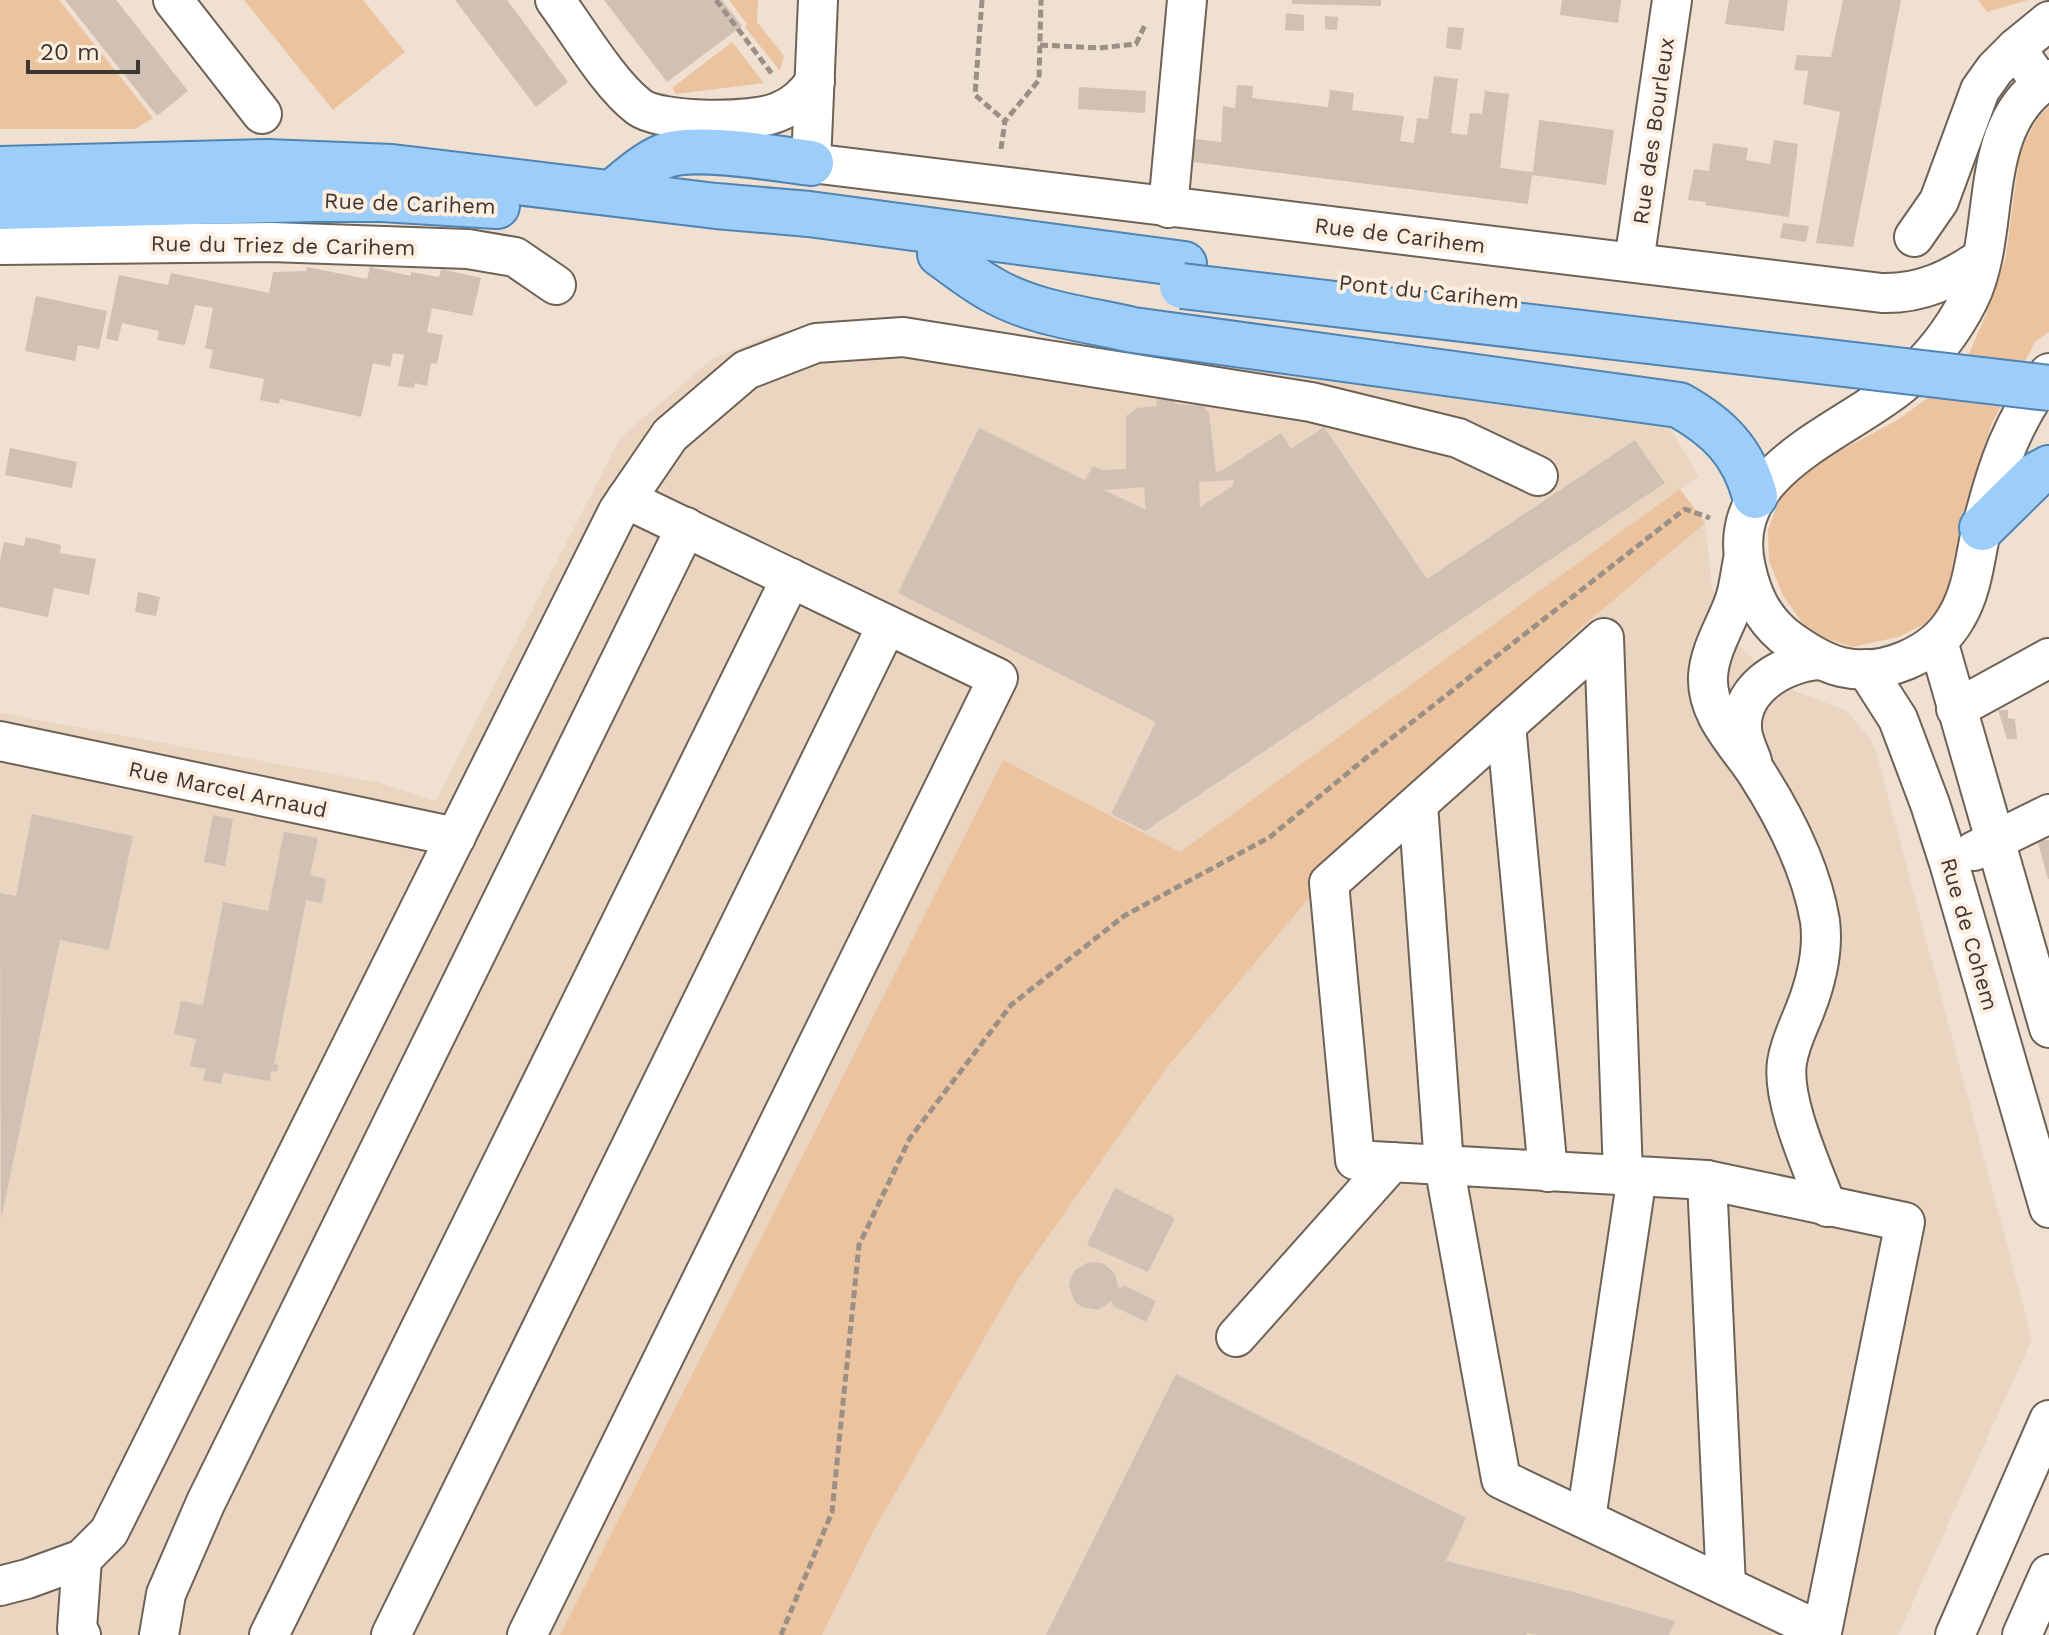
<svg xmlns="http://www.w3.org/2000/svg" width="2049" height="1635" font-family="'Work Sans',sans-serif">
<rect width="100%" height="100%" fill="#efe0d2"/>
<g fill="#ead5c1">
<path d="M866 323 976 330 1326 381 1670 428 1699 476 1180 852 1003 760 560 1635H0V713L376 782 436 801 619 439 712 359 778 332Z"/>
<path d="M1705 523 1712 587 1734 641 1782 686 1847 711 1871 740 1876 751 2032 1339 1898 1635H822L873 1532 1019 1278 1166 1069 1320 885 1577 631Z"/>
</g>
<g fill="#ebc39e">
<path d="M0 0H59L153 118 135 129H0Z"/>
<path d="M244 0H363L405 52 333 110Z"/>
<path d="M729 0H758L757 22 784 56 780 71 745 27 747 24Z"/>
<path d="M1978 0H2028L1987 12Z"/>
<path d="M732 42 764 83 676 94 672 88Z"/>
<path d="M2049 107V332L2035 342 1992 423 1970 492 1946 596 1931 621 1898 637 1852 647 1810 633 1783 596 1769 561 1768 530 1783 489 1828 457 1896 421 1935 393 1966 361 1989 307 2006 256 2020 151 2039 116Z"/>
<path d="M1680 489 1705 523 1577 631 1320 885 1166 1069 1019 1278 873 1532 822 1635H560L1003 760 1180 852Z"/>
</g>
<g fill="#d0c1b4" fill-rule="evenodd">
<path d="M65 0H116L188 91 157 116Z"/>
<path d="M455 0H507L568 82 536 107Z"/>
<path d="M604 0H722L742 26 667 82Z"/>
<path d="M1292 0H1381V6L1292 4Z"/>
<path d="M1562 0H1621L1618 23 1560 15Z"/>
<path d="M1729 0H1788L1784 31 1725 24Z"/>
<path d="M1843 0H1901L1853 247 1816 243 1840 112 1803 104 1808 71 1794 70 1797 55 1831 57Z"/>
<path d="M1286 13 1304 15V31L1285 30Z"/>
<path d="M1325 16 1338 17 1337 30 1325 29Z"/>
<path d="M1448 27 1464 28 1461 50 1446 48Z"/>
<path d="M1434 76 1458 79 1451 133 1467 135 1470 113 1482 114 1485 91 1509 94 1500 168 1533 172 1539 120 1614 130 1606 185 1532 175 1528 204 1193 162 1194 139 1221 142 1223 106 1235 108 1237 85 1253 86 1252 98 1328 107 1330 90 1354 93 1352 110 1404 116 1400 141 1414 143 1417 118 1428 119Z"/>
<path d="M1079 87 1146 91 1145 113 1078 109Z"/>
<path d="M1774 140 1798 144 1789 217 1705 205 1706 202 1688 200 1694 169 1709 171 1713 143 1748 148 1746 160 1770 164Z"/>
<path d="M1783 223 1809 226 1806 242 1780 238Z"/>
<path d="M307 267 367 279 370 267 411 276V272L439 277 441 269 481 278 472 316 432 308 427 332 443 335 437 364 431 363 427 386 415 383 414 388 398 386 404 355 393 353 390 367 373 363 361 417 280 399 279 404 260 400 264 379 209 368 213 350 205 348 213 308 195 305 185 345 157 340 159 331 122 323 118 341 106 339 119 275 168 285 171 273 269 293 273 272 306 271Z"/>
<path d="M36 296 107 311 99 349 78 345 75 361 25 351Z"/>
<path d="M1174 390 1175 404 1203 406 1209 413 1216 472 1221 471 1281 433 1291 449 1324 427 1427 579 1635 440 1665 483 1145 831 1111 814 1156 722 898 593 979 428 1085 480 1093 466 1102 470 1126 469V416L1137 408 1157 406 1156 391ZM1234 480 1233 486 1200 507 1199 482ZM1144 487 1146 510 1104 490Z"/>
<path d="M10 448 77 462 72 488 5 475Z"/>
<path d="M26 537 61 545 60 553 96 559 89 595 54 588 48 617 0 607V560L4 542 24 546Z"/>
<path d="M138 592 160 597 156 616 135 612Z"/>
<path d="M1998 710H2008V718L2015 719 2017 739H2007Z"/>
<path d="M32 814 133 836 109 950 60 940 1 1219 0 893 16 896Z"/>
<path d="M213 815 233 819 225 866 204 862Z"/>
<path d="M284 832 318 838 310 875 326 879 322 903 306 900 274 1064 278 1065 277 1072 271 1071 270 1081 223 1073 221 1084 203 1080 206 1069 190 1066 196 1039 174 1034 181 1001 203 1005 223 902 268 911Z"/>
<path d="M2037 839 2049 840V879H2048Z"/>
<path d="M1115 1188 1175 1218 1148 1272 1087 1245Z"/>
<path d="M1089 1262 1102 1263 1109 1268 1115 1274 1118 1287 1122 1288 1123 1285 1156 1301 1146 1322 1113 1306 1112 1301 1098 1310 1082 1307 1075 1302 1069 1286 1071 1278 1075 1270Z"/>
<path d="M1176 1374 1466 1518 1446 1561 1573 1592 1675 1621 1669 1635H1536L1527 1633 1526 1635H1046Z"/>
</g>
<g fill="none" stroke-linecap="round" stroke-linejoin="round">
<g stroke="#6e6155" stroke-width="42">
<g id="minor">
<path d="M173 0 262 114"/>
<path d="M555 0C578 31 609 84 639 107 661 123 753 123 778 112 794 106 806 95 815 81"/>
<path d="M818 0 811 163 1882 293C1921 294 1950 280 1982 258"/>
<path d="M2016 48 2049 21"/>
<path d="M2049 79C1974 126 2003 230 1969 299 1953 331 1929 361 1902 384 1842 434 1723 470 1746 568 1752 595 1762 617 1783 635 1801 649 1819 661 1841 667 1883 677 1935 655 1956 618 1973 590 1975 557 1982 526 1997 466 2012 422 2049 373"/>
<path d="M1168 208 1187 0"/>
<path d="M1914 237 1939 201 1980 90 1995 69 2016 48 2041 84"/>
<path d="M0 245 271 242 468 249 515 257 556 285"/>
<path d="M1634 262 1672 0"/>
<path d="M1743 560C1740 574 1739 589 1734 602 1725 627 1710 649 1708 676 1706 714 1736 742 1756 772 1785 817 1811 867 1820 921 1824 952 1816 982 1805 1010 1798 1028 1790 1043 1787 1062 1781 1101 1813 1169 1827 1207"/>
<path d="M1938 641 2049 1028"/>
<path d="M1866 669 1898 719 1930 804 1949 863 2049 1208"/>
<path d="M1956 709 2049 658"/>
<path d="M1506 725 1548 1172"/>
<path d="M0 741 456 837"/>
<path d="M1752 761C1749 753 1745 744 1743 736 1734 691 1782 662 1820 660"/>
<path d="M1418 804 1444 1165 1501 1479 1822 1632 1905 1222 1707 1180 1355 1160 1329 883 1604 638 1623 1175"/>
<path d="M1974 851 2049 814"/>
<path d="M1707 1180 1726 1586"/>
<path d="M1236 1337 1392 1162"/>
<path d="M1586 1519 1637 1176"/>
<path d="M0 1586 27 1579 82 1559 109 1532 618 511 670 435 746 370 816 343 903 337 1311 402 1458 438 1538 476"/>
<path d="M81 1635 77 1629 82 1559"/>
<path d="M159 1635 166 1594 206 1502 686 527"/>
<path d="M269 1635 791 578"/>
<path d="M391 1635 887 625"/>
<path d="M527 1635 998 678 626 499"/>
<path d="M1955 1635 2049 1420"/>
<path d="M2022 1635 2049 1574"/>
</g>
</g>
<g stroke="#5084b2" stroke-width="48">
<g id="major">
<path d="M0 169 267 162 392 167 716 206 809 214 1184 264"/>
<path d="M612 193C627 181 644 165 662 157 691 143 777 159 811 163"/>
<path d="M0 207 314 199H382L497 206"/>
<path d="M940 254C957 266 973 279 991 289 1033 314 1087 319 1133 330L1679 405C1718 427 1743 451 1755 496"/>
<path d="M1982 528 2036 475 2049 468"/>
</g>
</g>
<g stroke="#9b9086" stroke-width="5" stroke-dasharray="8 4" stroke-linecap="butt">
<path d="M716 0 772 74"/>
<path d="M982 0 975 95 1005 121"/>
<path d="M1040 45 1099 48 1136 44 1145 25"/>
<path d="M1001 149 1005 121 1039 80 1041 0"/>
<path d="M781 1635 832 1512 859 1245 910 1138 1011 1005 1124 916 1270 837 1366 758 1685 509 1710 518"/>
</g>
<use href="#minor" stroke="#fff" stroke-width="38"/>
<use href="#major" stroke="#9dcefa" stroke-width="44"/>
<g stroke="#5084b2" stroke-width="48" stroke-linecap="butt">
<path id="major-bridge" d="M1182 286 2049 388"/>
</g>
<use href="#major-bridge" stroke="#9dcefa" stroke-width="44"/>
</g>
<g text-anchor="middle" stroke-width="8" stroke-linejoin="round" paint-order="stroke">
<g font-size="22" fill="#3d3732" stroke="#fdeedf">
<text transform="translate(1653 131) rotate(-82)" y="8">Rue des Bourleux</text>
<text transform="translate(410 203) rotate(2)" y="8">Rue de Carihem</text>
<text transform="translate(1400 235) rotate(7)" y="8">Rue de Carihem</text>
<text transform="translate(283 245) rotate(1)" y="8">Rue du Triez de Carihem</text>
<text transform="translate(1429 291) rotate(6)" y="8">Pont du Carihem</text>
<text transform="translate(228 789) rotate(12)" y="8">Rue Marcel Arnaud</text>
<text transform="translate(1970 934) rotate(74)" y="8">Rue de Cohem</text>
</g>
</g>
<path d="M28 60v12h110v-12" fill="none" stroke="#3d3732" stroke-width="4"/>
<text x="40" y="60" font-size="24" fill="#3d3732" stroke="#fdeedf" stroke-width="6" paint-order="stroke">20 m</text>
</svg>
